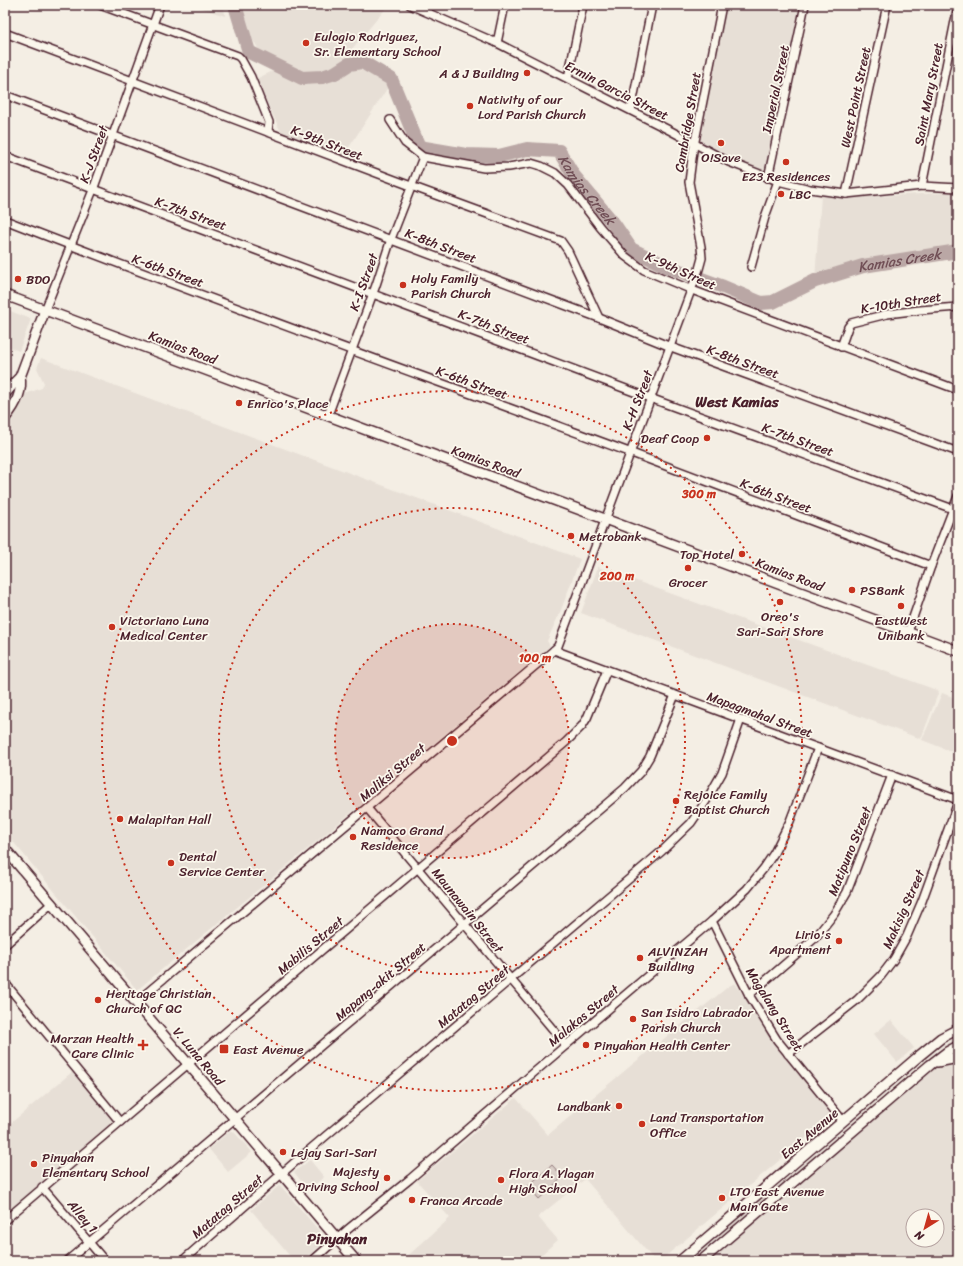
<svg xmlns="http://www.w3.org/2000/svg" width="963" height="1266" font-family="Sriracha,sans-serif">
<rect width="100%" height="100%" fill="#f4eee4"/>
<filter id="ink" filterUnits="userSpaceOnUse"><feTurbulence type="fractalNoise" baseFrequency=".025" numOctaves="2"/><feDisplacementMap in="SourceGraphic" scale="8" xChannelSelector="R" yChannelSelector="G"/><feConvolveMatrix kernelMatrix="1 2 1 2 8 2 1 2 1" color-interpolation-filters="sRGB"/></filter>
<g filter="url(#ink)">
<g fill="#e7dfd6" fill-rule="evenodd">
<path d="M192 5H224L225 16Z"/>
<path d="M242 5H384L387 7 336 68 316 75H301L263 56 246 29Z"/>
<path d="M726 5H802L767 173 698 141Z"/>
<path d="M349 69 375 72 390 84 344 155 281 132 256 79 273 71 308 80H339Z"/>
<path d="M958 192V249L890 258 830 273 815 279 821 196H884Z"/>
<path d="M5 309 31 319 19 351 5 345Z"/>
<path d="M41 358 580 559 561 610 547 641 550 646 322 837 137 990 5 832V429L25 394 42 388 44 383 37 368Z"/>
<path d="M598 567 939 691 921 739 581 613Z"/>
<path d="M942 693 958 699V754L922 740Z"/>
<path d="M735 983 778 1049 832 1116 660 1261H655L585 1179 538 1217 558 1240 534 1261H402L450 1218 417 1181 516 1098 548 1135 634 1063 729 986Z"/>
<path d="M891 1020 914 1048 897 1062 874 1034Z"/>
<path d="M958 1037V1261H689L945 1045ZM913 1216H937V1240H913Z"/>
<path d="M72 1072 113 1121 12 1208 5 1200V1128Z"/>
<path d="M230 1131H233L252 1152 228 1172 209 1149Z"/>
<path d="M310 1160 324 1177 308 1190 294 1172Z"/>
<path d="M280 1185 327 1240 302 1261H294L251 1210Z"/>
</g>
<path fill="#dbd0c9" stroke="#92787a" d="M552 1165 563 1177 539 1199 528 1186Z"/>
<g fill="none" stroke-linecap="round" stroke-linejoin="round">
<path stroke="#baa7a5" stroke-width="14" id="s1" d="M235 5 249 52 302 78 322 77 335 73 349 64 362 62 391 79 419 147 466 155 499 156 527 149 559 151 574 176 614 224 631 249 666 266 721 286 761 303 773 302 815 281 863 266 958 251"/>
<g stroke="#4a1f2b" stroke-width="10">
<g id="minor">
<path d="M100 5 238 56 241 59 251 77 269 122 268 132"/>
<path d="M410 5 497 43 671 131 729 162 778 181 810 189 846 194 922 186 958 188"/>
<path d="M5 33 411 186 561 241 568 251 599 318"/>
<path d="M497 43 505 5"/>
<path d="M568 78 583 5"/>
<path d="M5 95 599 318 671 347 958 452"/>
<path d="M631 110 652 5"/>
<path d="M390 120 405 143 423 157 484 168 509 167 531 163 541 166 555 173 568 185 600 227 625 256 644 270 692 290 958 390"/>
<path d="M5 156 650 398 953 509"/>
<path d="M768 178 805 5"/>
<path d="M922 186 958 6"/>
<path d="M846 194 887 5"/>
<path d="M5 220C212 301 421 375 629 452 730 490 831 528 931 566"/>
<path d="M751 267 765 217 778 181"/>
<path d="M45 310 93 190 160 5"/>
<path d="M841 347 848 327 851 323 887 314 920 310 958 307"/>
<path d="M328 415 376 285 391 239 423 157"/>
<path d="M908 632 931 566 958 496"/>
<path d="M554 650 958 800"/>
<path d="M367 808 566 1045"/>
<path d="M712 921 749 995 777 1040 843 1121"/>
<path d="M5 945 52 903"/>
<path d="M5 983 120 1122"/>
<path d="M749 995 815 938 834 914 847 892 892 775"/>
<path d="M136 1002 554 650 558 646 699 269 702 258 701 247 689 182 693 151 722 5"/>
<path d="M788 1054 857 1000 881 976 894 959 907 936 922 901 958 802"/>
<path d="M42 1187 105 1261"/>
<path d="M5 1220 566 742 582 726 587 718 607 670"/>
<path d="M67 1261 625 788 641 771 650 756 675 695"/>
<path d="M182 1261 295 1162 662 851 691 823 706 801 722 773 741 719"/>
<path d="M312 1261 347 1230 410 1179 531 1075 712 921 747 889 764 868 774 853 790 821 818 748"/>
</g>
</g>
<g stroke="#4a1f2b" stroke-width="12">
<g id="major">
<path d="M5 295 958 651"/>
<path d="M5 394 15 382 20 377 45 310"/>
<path d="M5 418C15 406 23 392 20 377"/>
<path d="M5 849 356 1261"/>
<path d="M937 1062 958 1058"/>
<path d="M680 1261 919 1056 941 1038 958 1029"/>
<path d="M701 1261 930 1065 947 1052 958 1046"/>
</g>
</g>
<use href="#minor" stroke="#fbf7ec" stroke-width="7"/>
<use href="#major" stroke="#fbf7ec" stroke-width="9"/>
</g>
</g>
<circle cx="452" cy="741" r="117" fill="#c8321e" fill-opacity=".12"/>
<g fill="none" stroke="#c8321e" stroke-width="2" stroke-dasharray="2 4">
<circle cx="452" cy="741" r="117"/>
<circle cx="452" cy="741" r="233"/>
<circle cx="452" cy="741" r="350"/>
</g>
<g fill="#c8321e" stroke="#fbf7ec" stroke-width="1.5">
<circle cx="306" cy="43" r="4"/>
<circle cx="527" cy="73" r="4"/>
<circle cx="470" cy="106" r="4"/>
<circle cx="721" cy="143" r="4"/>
<circle cx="786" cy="162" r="4"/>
<circle cx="781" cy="194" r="4"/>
<circle cx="18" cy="279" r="4"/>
<circle cx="403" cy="285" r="4"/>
<circle cx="239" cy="403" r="4"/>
<circle cx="707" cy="438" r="4"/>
<circle cx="571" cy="536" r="4"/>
<circle cx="742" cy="554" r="4"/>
<circle cx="688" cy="568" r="4"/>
<circle cx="852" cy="590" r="4"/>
<circle cx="780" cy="602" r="4"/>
<circle cx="901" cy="606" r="4"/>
<circle cx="112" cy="627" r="4"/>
<circle cx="676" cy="801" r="4"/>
<circle cx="120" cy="819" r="4"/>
<circle cx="353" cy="837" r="4"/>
<circle cx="171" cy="863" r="4"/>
<circle cx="839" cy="941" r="4"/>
<circle cx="640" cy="958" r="4"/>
<circle cx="98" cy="1000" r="4"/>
<circle cx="633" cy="1019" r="4"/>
<path d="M141 1039h4v4h4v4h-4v4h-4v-4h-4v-4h4z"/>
<circle cx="586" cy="1045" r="4"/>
<rect x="219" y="1044" width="10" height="10" rx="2"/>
<circle cx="619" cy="1106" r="4"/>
<circle cx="642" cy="1124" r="4"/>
<circle cx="283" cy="1152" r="4"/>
<circle cx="34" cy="1164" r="4"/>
<circle cx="387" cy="1178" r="4"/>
<circle cx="501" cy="1180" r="4"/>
<circle cx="722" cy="1198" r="4"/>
<circle cx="412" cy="1200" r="4"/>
</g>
<g text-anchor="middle" stroke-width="3.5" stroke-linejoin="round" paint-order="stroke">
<g font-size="13" fill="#4a1f2b" stroke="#fbf7ec" text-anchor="start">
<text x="314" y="41">Eulogio Rodriguez,<tspan x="314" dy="15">Sr. Elementary School</tspan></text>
<text x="519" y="78" text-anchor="end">A &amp; J Building</text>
<text x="478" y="104">Nativity of our<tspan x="478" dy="15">Lord Parish Church</tspan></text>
<text x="721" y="162" text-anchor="middle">O!Save</text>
<text x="786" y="181" text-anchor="middle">E23 Residences</text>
<text x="789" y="199">LBC</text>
<text x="411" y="283">Holy Family<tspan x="411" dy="15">Parish Church</tspan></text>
<text x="26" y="284">BDO</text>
<text x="247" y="408">Enrico's Place</text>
<text x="699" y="443" text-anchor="end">Deaf Coop</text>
<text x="579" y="541">Metrobank</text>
<text x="734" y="559" text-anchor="end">Top Hotel</text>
<text x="688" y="587" text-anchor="middle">Grocer</text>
<text x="860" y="595">PSBank</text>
<text x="780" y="621" text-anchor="middle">Oreo's<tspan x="780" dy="15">Sari-Sari Store</tspan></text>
<text x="120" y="625">Victoriano Luna<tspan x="120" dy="15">Medical Center</tspan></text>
<text x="901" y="625" text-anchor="middle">EastWest<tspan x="901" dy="15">Unibank</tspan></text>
<text x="684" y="799">Rejoice Family<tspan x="684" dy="15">Baptist Church</tspan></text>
<text x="128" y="824">Malapitan Hall</text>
<text x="361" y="835">Namoco Grand<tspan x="361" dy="15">Residence</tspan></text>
<text x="179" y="861">Dental<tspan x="179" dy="15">Service Center</tspan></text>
<text x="831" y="939" text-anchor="end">Lirio's<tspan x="831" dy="15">Apartment</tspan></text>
<text x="648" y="956">ALVINZAH<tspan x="648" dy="15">Building</tspan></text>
<text x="106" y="998">Heritage Christian<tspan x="106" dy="15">Church of QC</tspan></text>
<text x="641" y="1017">San Isidro Labrador<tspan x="641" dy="15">Parish Church</tspan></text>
<text x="134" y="1043" text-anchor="end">Marzan Health<tspan x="134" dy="15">Care Clinic</tspan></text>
<text x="594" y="1050">Pinyahan Health Center</text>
<text x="233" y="1054">East Avenue</text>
<text x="611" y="1111" text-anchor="end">Landbank</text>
<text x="650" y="1122">Land Transportation<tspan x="650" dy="15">Office</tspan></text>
<text x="291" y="1157">Lejay Sari-Sari</text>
<text x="42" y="1162">Pinyahan<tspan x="42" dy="15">Elementary School</tspan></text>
<text x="379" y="1176" text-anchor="end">Majesty<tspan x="379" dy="15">Driving School</tspan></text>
<text x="509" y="1178">Flora A. Ylagan<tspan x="509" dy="15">High School</tspan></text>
<text x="730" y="1196">LTO East Avenue<tspan x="730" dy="15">Main Gate</tspan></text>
<text x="420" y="1205">Franca Arcade</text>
</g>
<g font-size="13" fill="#4a1f2b" stroke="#fbf7ec">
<text transform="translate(775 89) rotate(-78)" y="5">Imperial Street</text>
<text transform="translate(617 90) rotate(27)" y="5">Ermin Garcia Street</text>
<text transform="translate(928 94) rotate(-79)" y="5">Saint Mary Street</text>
<text transform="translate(855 97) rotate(-78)" y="5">West Point Street</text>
<text transform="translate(687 122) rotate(-80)" y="5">Cambridge Street</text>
<text transform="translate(327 142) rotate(21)" y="5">K-9th Street</text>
<text transform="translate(93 154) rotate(-70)" y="5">K-J Street</text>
<text transform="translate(191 213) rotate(20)" y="5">K-7th Street</text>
<text transform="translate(441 245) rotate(21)" y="5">K-8th Street</text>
<text transform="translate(168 270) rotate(20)" y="5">K-6th Street</text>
<text transform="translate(681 270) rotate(24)" y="5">K-9th Street</text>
<text transform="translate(363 282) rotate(-70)" y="5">K-I Street</text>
<text transform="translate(901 302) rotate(-9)" y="5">K-10th Street</text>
<text transform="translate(494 326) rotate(21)" y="5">K-7th Street</text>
<text transform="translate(183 347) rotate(21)" y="5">Kamias Road</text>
<text transform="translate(743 361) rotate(20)" y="5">K-8th Street</text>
<text transform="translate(472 382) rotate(20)" y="5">K-6th Street</text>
<text transform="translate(637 400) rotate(-69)" y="5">K-H Street</text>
<text transform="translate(798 439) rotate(20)" y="5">K-7th Street</text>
<text transform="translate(486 461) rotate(20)" y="5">Kamias Road</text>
<text transform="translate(776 495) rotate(21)" y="5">K-6th Street</text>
<text transform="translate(790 574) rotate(21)" y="5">Kamias Road</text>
<text transform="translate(760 714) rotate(20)" y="5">Mapagmahal Street</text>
<text transform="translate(392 772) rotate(-40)" y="5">Maliksi Street</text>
<text transform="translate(849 851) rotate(-68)" y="5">Matipuno Street</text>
<text transform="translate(903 909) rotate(-66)" y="5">Makisig Street</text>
<text transform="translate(468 910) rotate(51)" y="5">Maunawain Street</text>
<text transform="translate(310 945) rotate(-40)" y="5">Mabilis Street</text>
<text transform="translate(380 981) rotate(-40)" y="5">Mapang-akit Street</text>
<text transform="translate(473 996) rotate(-40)" y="5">Matatag Street</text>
<text transform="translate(775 1009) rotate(58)" y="5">Magalang Street</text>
<text transform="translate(583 1015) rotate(-40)" y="5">Malakas Street</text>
<text transform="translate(199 1056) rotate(50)" y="5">V. Luna Road</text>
<text transform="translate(809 1133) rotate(-40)" y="5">East Avenue</text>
<text transform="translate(227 1206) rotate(-41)" y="5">Matatag Street</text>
<text transform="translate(83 1216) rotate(50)" y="5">Alley 1</text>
</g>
<g font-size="14" font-style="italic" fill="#714f56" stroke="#fbf7ec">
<text dy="5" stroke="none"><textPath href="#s1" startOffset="468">Kamias Creek</textPath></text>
<text dy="5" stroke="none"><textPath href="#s1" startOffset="829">Kamias Creek</textPath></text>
</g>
<g font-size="15" font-weight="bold" fill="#4a1f2b" stroke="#fbf7ec">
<text x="737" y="407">West Kamias</text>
<text x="337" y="1244">Pinyahan</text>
</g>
</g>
<circle cx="452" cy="741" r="6" fill="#c8321e" stroke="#fbf7ec" stroke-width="2"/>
<g font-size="12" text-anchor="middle" font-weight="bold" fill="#c8321e" stroke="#fbf7ec" stroke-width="3.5" stroke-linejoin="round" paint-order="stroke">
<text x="699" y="498">300 m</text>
<text x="617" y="580">200 m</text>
<text x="535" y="662">100 m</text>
</g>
<rect width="963" height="1266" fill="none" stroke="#fbf7ec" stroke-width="20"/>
<rect x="10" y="10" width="943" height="1246" fill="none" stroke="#4a1f2b" stroke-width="1.5" filter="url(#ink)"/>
<g transform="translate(925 1228) rotate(217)"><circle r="19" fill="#fbf7ec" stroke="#b4a19f"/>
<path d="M0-3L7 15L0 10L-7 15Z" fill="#c8321e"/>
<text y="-6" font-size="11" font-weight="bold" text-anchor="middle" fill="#4a1f2b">N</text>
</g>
</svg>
